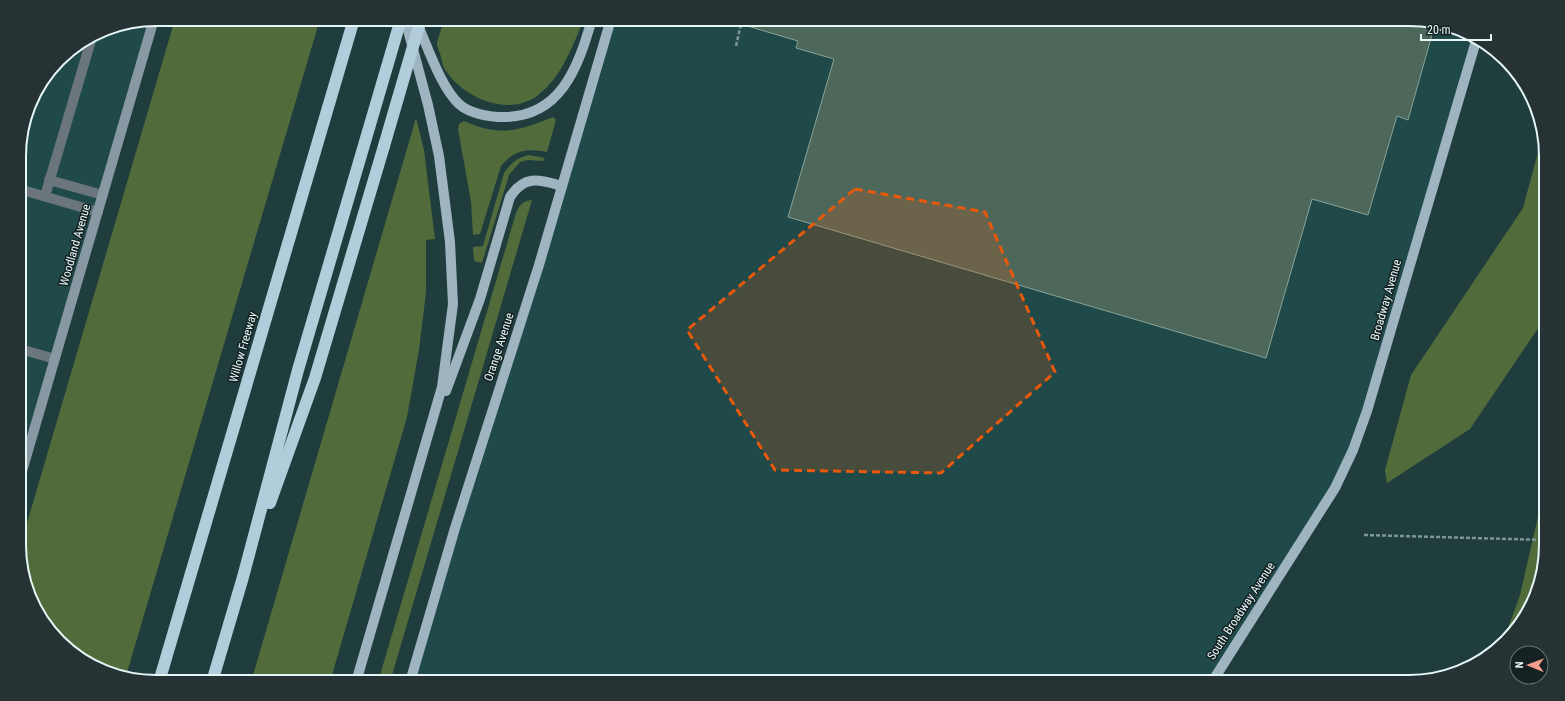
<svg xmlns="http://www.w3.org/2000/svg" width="1565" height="701" font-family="'Roboto Condensed',sans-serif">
<rect width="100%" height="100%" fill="#203d3e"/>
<g fill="#20494a">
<path d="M154 19 20 478 19 147 33 95 65 53 104 29Z"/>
<path d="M611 19H1409L1462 30 1476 41 1353 450 1212 682H410Z"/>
</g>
<g fill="#526b3b">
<path d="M175 19H320L126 676 103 671 47 629 20 563V547Z"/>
<path d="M445 19H584C572 47 562 77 537 96 508 117 464 98 446 71 443 68 442 61 441 57 440 53 438 49 437 45 437 38 443 26 445 19Z"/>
<path d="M553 117 556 120 547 152C527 148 514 150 501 166L480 234 473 235 471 202 458 129 459 124 464 121C499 137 519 131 553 117Z"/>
<path d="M416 118 424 150 435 239 426 240V292L419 350 407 417 330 682H251Z"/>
<path d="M1543 134 1545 138V318L1470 429 1387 483 1385 470 1411 375 1523 208Z"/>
<path d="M529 155 545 158 543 161 528 160 520 162 509 175 482 263 474 261 473 247 483 246 504 173C511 163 517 158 529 155Z"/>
<path d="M532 200 390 682H378L516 213C520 204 523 201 532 200Z"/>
<path d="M1546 482V545L1535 598 1518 629 1503 642 1520 595Z"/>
</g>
<path fill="#4d675b" stroke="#88a396" d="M724 19H1409L1435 24 1408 120 1397 116 1368 215 1312 199 1266 358 788 217 834 59 796 48 798 41Z"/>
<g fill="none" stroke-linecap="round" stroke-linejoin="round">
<g stroke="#7e9596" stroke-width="2.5" stroke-dasharray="4 2" stroke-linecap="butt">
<path d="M736 46 741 24"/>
<path d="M1364 535 1546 540"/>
</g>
<g stroke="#6b767c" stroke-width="10">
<path d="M49 180 103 195"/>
<path d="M19 189 98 212"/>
<path d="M45 196 92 37"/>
<path d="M20 349 55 359"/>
</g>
<path stroke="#8899a3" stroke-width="10" d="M20 478 154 19"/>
<g stroke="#9eb4c0" stroke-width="10">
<path d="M417 23C427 45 441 88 459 104 469 113 485 116 498 117 560 120 578 68 592 19"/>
<path d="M446 391 480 299 510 197C525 174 540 180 562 186"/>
<path d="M356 682 442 387 453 304 450 242 439 156 428 105 405 19"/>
<path d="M410 682 455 528 539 265 611 19"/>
<path d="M1212 682 1335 488 1353 450 1367 411 1476 41"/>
</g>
<g stroke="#b1ccdb" stroke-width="12">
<path d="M270 503 315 378 384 146"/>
<path d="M159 682 354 19"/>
<path d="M212 682 243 577 298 370 401 19"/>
</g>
<path stroke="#b1ccdb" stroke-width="12" d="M384 146 421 19"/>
</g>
<path fill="#e8590c" fill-opacity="0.2" stroke="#e8590c" stroke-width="3" stroke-dasharray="8 5" stroke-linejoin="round" d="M855 189 985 212 1055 372 941 473 775 470 687 330Z"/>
<g text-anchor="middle" stroke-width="3" stroke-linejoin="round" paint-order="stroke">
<g font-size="12" fill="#e6f7f7" stroke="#152122">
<text transform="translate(75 245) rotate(-74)" y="4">Woodland Avenue</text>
<text transform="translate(1386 300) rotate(-74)" y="4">Broadway Avenue</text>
<text transform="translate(243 347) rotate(-74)" y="4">Willow Freeway</text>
<text transform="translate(499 347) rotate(-72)" y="4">Orange Avenue</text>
<text transform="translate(1241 611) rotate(-57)" y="4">South Broadway Avenue</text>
</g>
</g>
<path d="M0 0H1565V701H0ZM156 26H1409A130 130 0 0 1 1539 156V545A130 130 0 0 1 1409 675H156A130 130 0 0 1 26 545V156A130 130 0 0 1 156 26Z" fill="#263233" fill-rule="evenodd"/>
<path fill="none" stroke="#e6f7f7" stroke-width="2" d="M156 26H1409A130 130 0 0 1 1539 156V545A130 130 0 0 1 1409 675H156A130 130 0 0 1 26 545V156A130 130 0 0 1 156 26Z"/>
<g transform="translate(1529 665) rotate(271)"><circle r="19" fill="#152122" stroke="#697777"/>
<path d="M0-3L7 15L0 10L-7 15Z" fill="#f49d8c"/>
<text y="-6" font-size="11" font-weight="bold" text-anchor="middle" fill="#e6f7f7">N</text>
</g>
<path d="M1421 34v6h70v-6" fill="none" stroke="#e6f7f7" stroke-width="2"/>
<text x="1427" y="34" font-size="12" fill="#e6f7f7" stroke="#152122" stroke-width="3" paint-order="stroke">20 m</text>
</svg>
